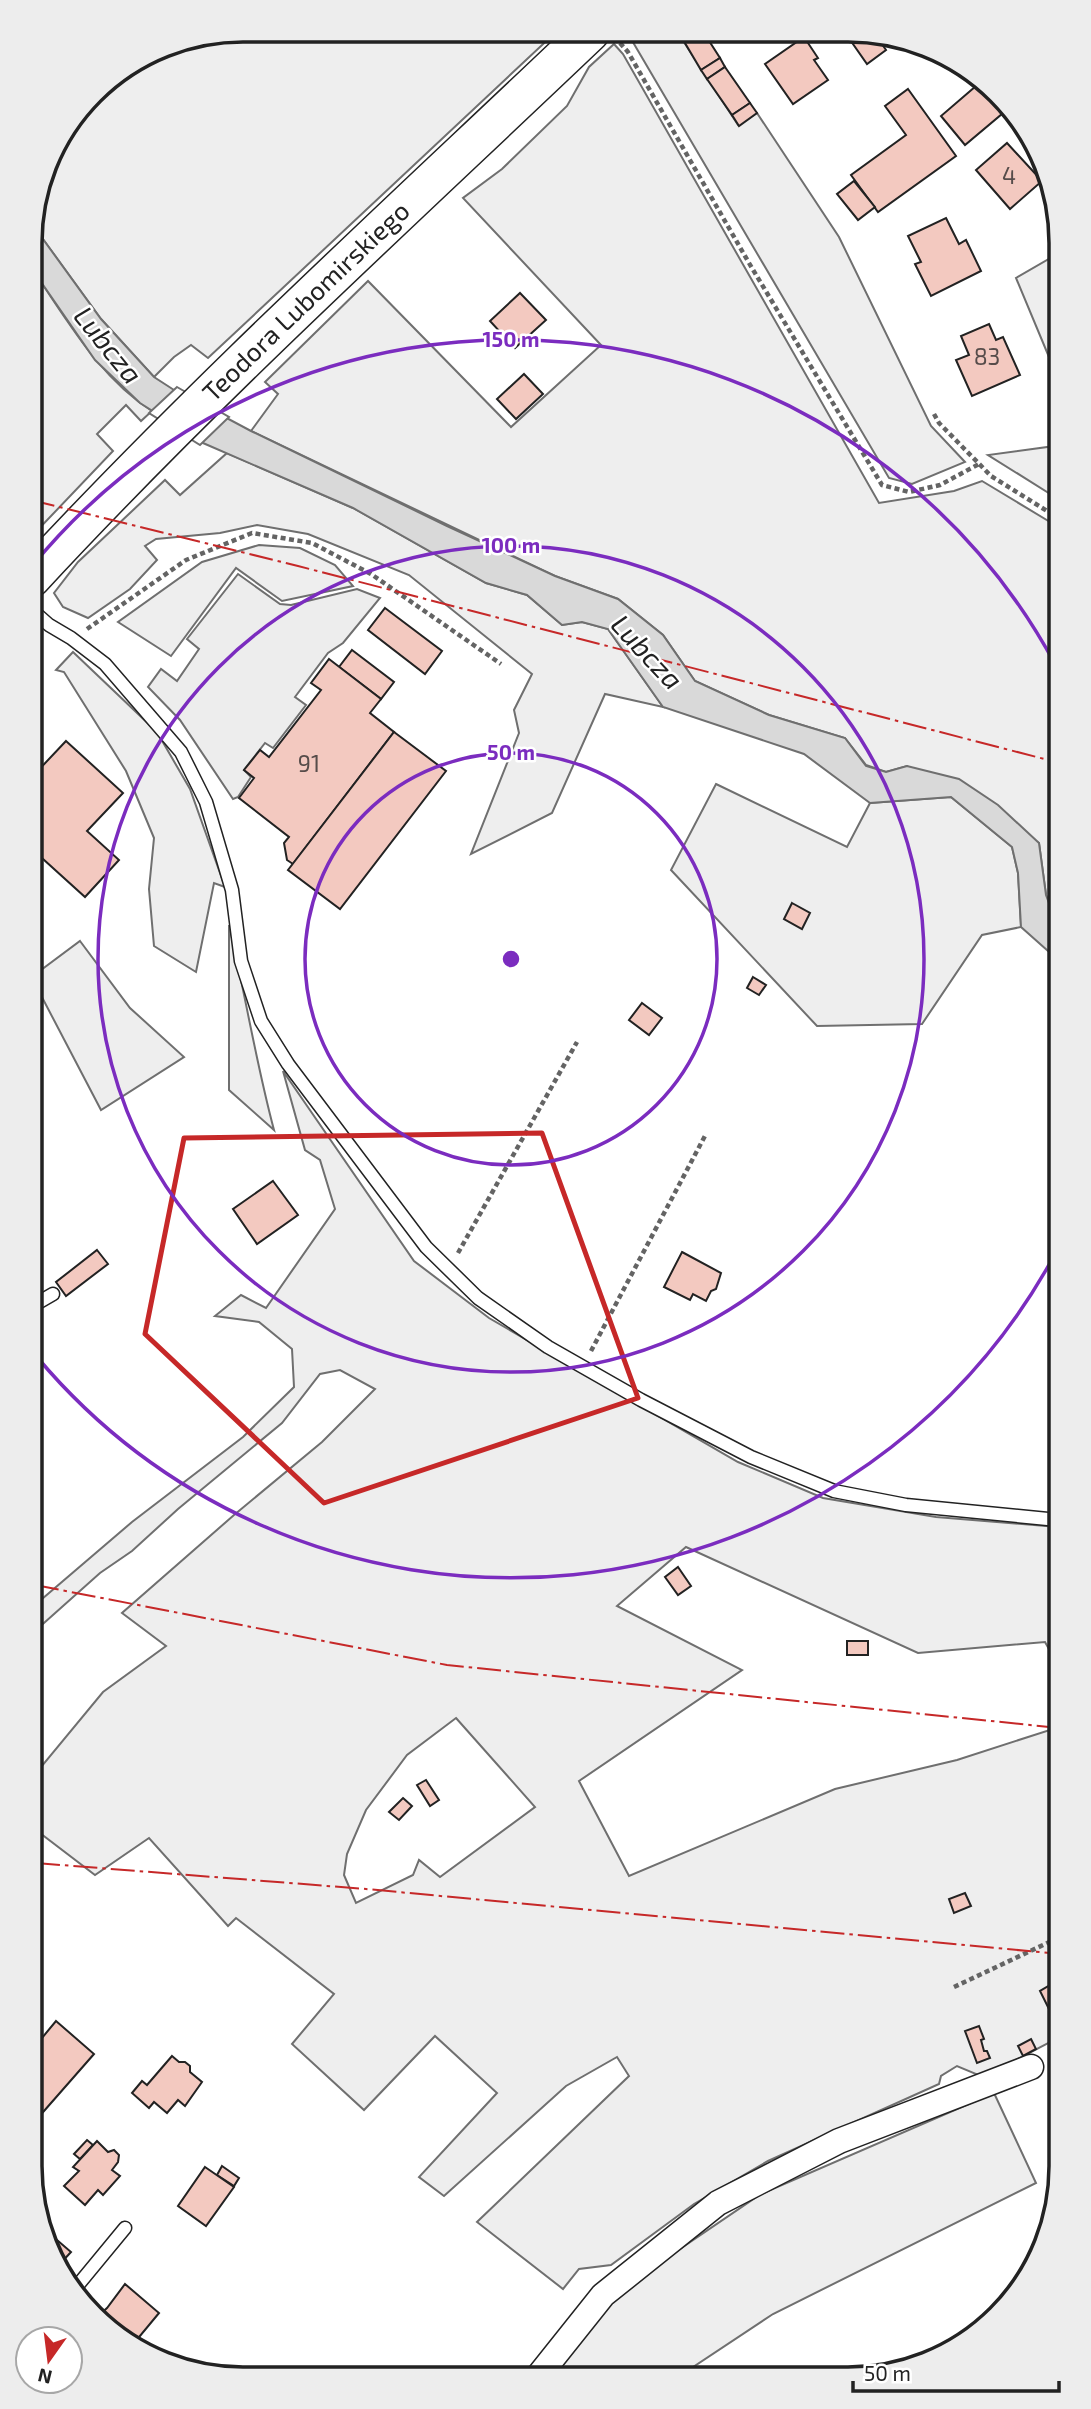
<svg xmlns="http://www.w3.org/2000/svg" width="1091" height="2409" font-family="'Exo 2',sans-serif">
<rect width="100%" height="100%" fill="#fff"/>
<g fill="#eee" stroke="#6f6f6f" stroke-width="2" fill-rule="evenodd">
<path d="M243 30 556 32 208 358 191 345 174 357 154 377 101 319 32 224 52 149 102 83 162 46Z"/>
<path d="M627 32 691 33 682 39 738 125 757 113 839 237 931 426 965 462 912 484 889 478Z"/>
<path d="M614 44 623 54 879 503 954 491 982 481 1055 525 1056 922 1046 895 1039 843 907 766 886 772 866 765 845 738 769 715 695 681 663 635 618 599 555 576 251 431 278 394 265 382 368 281 511 427 601 345 463 198 502 169 567 106 589 67Z"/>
<path d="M1054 256V369L1016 278Z"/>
<path d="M30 266C66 317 98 377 152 411L141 421 126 405 97 434 113 451 31 537Z"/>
<path d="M1055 446V497L988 455Z"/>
<path d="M227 453 353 508 486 583 527 595 562 625 582 622 608 629 663 707 605 694 552 813 471 854 519 733 514 710 532 674 409 575 308 534 257 525 220 533 156 539 145 546 157 560 130 589 88 618 63 607 54 593 78 562 165 480 180 495Z"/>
<path d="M259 545 300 548 335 565 353 586 282 601 236 568 171 656 118 622 202 562Z"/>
<path d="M73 652 157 732 190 789 225 887 214 883 196 972 154 946 149 889 154 838 126 771 64 672 56 670Z"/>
<path d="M716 784 847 847 870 803 951 797 1012 847 1018 873 1021 927 982 935 922 1024 817 1026 671 870Z"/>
<path d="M229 925C245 993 256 1063 274 1130L229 1090Z"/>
<path d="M80 941 130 1008 184 1057 101 1110 33 980V976Z"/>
<path d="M283 1071 414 1261 489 1318 738 1462 823 1498 936 1517 1058 1527 1059 1667 1045 1642 918 1653 686 1547 617 1606 742 1670 579 1781 629 1876 835 1789 957 1760 1059 1727 1060 2037 983 2077 957 2066 941 2076 939 2084 768 2161 694 2204 611 2265 579 2269 563 2289 477 2222 629 2076 617 2057 566 2086 444 2196 419 2177 497 2093 435 2036 364 2110 292 2044 334 1994 236 1918 228 1926 149 1838 95 1875 36 1830V1773L103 1692 166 1646 122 1613 234 1515 322 1442 375 1389 340 1370 320 1374 282 1423 178 1509 132 1551 100 1573 35 1631V1605L132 1522 243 1437 294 1387 292 1349 259 1322 215 1316 241 1295 266 1308 335 1209 320 1160 305 1150ZM456 1718 535 1807 440 1877 419 1860 413 1875 356 1903 344 1875 347 1854 366 1810 407 1755Z"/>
<path d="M994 2093 1036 2183 773 2314 684 2373 550 2374 621 2289 761 2194Z"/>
</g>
<path fill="#ededed" stroke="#6f6f6f" stroke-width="2" d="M238 574 280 604 291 605 357 589 380 598 343 643 328 653 295 697 306 705 273 748 265 743 244 770 251 777 238 797 233 799 180 720 148 687 161 669 177 681 199 649 187 639Z"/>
<path fill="#d9d9d9" stroke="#6f6f6f" stroke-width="2" d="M32 224 101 319 154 377 174 390 251 431 447 526 555 576 618 599 663 635 695 681 769 715 845 738 866 766 886 772 907 766 959 779 998 805 1039 843 1046 895 1056 922 1057 959 1021 927 1018 873 1012 847 951 797 870 803 804 754 663 707 608 629 582 622 562 625 527 595 486 583 353 508 203 443 140 403 95 360 30 266Z"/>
<path fill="#fff" stroke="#6f6f6f" stroke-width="2" d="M177 387 229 417 200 445 149 413Z"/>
<g fill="#f3c9c0" stroke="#222" stroke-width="2">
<path d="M691 33H704L720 58 701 70 682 38Z"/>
<path d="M846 34H875L886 50 867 64Z"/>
<path d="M804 37 818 58 814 60 828 80 793 104 765 64Z"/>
<path d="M720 58 725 67 707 79 701 70Z"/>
<path d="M725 67 750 103 732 115 707 79Z"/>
<path d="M983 80 989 83 1009 108 965 145 941 116Z"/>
<path d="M908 89 956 156 878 212 851 175 906 135 885 106Z"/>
<path d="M750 103 757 113 739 126 732 115Z"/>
<path d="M1007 143 1042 181 1010 209 976 170Z"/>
<path d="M854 181 875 207 858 220 837 194Z"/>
<path d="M946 218 959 244 966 240 981 271 931 296 915 264 921 262 908 236Z"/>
<path d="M520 293 546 320 515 348 490 321Z"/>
<path d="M989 324 996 340 1003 337 1020 375 972 396 956 360 969 355 961 336Z"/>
<path d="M524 374 543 394 516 419 497 399Z"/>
<path d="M385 608 442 651 425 674 368 630Z"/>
<path d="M352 650 394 682 381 699 339 667Z"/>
<path d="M329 659 381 699 370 713 394 732 293 864 287 860 284 843 289 837 239 798 254 778 244 770 260 750 269 757 321 690 311 683Z"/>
<path d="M394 732 446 771 340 909 288 870Z"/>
<path d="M66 741 123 793 87 831 119 860 85 897 32 849V777Z"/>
<path d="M792 903 810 913 802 929 784 919Z"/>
<path d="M753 977 766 985 759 995 747 988Z"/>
<path d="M642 1003 662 1018 649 1035 629 1020Z"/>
<path d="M273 1181 298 1215 257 1244 233 1209Z"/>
<path d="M97 1250 108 1264 66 1296 56 1282Z"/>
<path d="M682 1252 721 1273 716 1289 711 1291 706 1301 693 1294 690 1300 664 1287Z"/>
<path d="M678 1567 691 1586 678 1595 665 1577Z"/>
<rect x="847" y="1641" width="21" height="14"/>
<path d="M426 1780 439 1800 430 1806 417 1785Z"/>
<path d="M403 1798 412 1806 399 1820 389 1812Z"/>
<path d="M965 1893 971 1906 954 1913 949 1899Z"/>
<path d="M1052 1984 1060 2000V2008L1051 2013 1040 1991Z"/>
<path d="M56 2021 94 2054 37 2119V2044Z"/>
<path d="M979 2026 984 2039 981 2040 984 2051H987L990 2058 977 2063 965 2031Z"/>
<path d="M1031 2039 1036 2049 1023 2056 1018 2046Z"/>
<path d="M172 2056 179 2062H185L190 2066V2072L202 2082 185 2106 178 2100 167 2113 154 2102 149 2108 132 2093 142 2081 147 2085Z"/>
<path d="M87 2140 93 2145 80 2159 74 2154Z"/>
<path d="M97 2141 108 2152 114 2150 119 2155 118 2162 112 2170 120 2176 103 2195 98 2190 85 2205 64 2186 79 2171 73 2167Z"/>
<path d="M222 2166 239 2178 234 2186 217 2175Z"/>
<path d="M205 2167 234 2187 206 2226 178 2206Z"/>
<path d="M50 2234 71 2252 59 2265 53 2259 45 2240Z"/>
<path d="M125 2284 159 2313 135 2342 102 2326 96 2318 107 2308Z"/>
</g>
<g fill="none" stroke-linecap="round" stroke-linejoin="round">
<g stroke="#222" stroke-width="15">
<g id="lane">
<path d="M32 610 49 625 71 638 105 664 181 752 206 802 232 890 241 961 261 1021 288 1064 426 1247 478 1298 548 1347 641 1400 751 1457 834 1491 906 1505 1058 1520"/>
<path d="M34 1305 53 1294"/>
<path d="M73 2291 125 2228"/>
</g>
</g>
<g stroke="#222" stroke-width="27">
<path id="street" d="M540 2374 603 2295 718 2203 839 2141 1031 2067"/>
</g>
<g stroke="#222" stroke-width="41">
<g id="highway">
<path id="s1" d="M31 578C208 387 401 212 590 32"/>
</g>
</g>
<g stroke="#646464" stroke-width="4.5" stroke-dasharray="5 3.5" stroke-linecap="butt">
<path d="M620 43 628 52 749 263 882 485 909 492 940 485 979 464"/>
<path d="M934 414 939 423 991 476 1055 516"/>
<path d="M87 629 186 560 252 533 312 543 371 574 501 664"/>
<path d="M458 1253 577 1042"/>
<path d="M591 1351 706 1134"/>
<path d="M954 1987 1060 1937"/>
</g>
<use href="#lane" stroke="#fff" stroke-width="12"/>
<use href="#street" stroke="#fff" stroke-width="24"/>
<use href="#highway" stroke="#fff" stroke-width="38"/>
<g stroke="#c62828" stroke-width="2" stroke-dasharray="24 5 3.5 5" stroke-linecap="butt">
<path d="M31 500 298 566 1056 762"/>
<path d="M35 1585 447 1665 1059 1728"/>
<path d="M36 1863 366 1889 1060 1954"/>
</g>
</g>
<path fill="none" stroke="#c62828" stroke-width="5" stroke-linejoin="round" d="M542 1133 638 1398 324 1503 145 1334 184 1138Z"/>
<g fill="none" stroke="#7b2cbf" stroke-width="3.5">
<circle cx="511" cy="959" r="206"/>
<circle cx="511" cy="959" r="413"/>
<path d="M1055 1254A619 619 0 0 1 37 1357M33 565A619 619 0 0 1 1055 664"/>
</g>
<g text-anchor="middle" stroke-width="5" stroke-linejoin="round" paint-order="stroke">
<g font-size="23" fill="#564c4a">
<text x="1009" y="184">4</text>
<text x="987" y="365">83</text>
<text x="309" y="772">91</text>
</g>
<g font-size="26" fill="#222" stroke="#fff">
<text dy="9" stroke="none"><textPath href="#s1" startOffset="390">Teodora Lubomirskiego</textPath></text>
</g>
<g font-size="28" font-style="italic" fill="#222" stroke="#fff">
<text transform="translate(108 345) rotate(51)" y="10">Lubcza</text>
<text transform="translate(647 652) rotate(47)" y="10">Lubcza</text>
</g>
</g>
<path d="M0 0H1091V2409H0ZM243 42H848A201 201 0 0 1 1049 243V2166A201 201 0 0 1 848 2367H243A201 201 0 0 1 42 2166V243A201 201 0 0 1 243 42Z" fill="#ededed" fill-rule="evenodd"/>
<path fill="none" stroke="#222" stroke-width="3.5" d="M243 42H848A201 201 0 0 1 1049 243V2166A201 201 0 0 1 848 2367H243A201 201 0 0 1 42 2166V243A201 201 0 0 1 243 42Z"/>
<circle cx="511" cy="959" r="10" fill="#7b2cbf" stroke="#fff" stroke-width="3.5"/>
<g font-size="21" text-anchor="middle" font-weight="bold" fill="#7b2cbf" stroke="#fff" stroke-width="5" stroke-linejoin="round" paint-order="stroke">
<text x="511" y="347">150 m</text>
<text x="511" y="553">100 m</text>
<text x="511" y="760">50 m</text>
</g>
<g transform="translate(49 2360) rotate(194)"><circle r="33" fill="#ffffff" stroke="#a7a7a7" stroke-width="2"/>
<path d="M0-5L12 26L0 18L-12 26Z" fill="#c62828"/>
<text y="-10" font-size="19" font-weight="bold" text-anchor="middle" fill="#222222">N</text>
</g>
<path d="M853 2381v10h206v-10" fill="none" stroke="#222222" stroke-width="3.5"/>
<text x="864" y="2381" font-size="21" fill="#222222" stroke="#ffffff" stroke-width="5" paint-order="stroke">50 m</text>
</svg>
